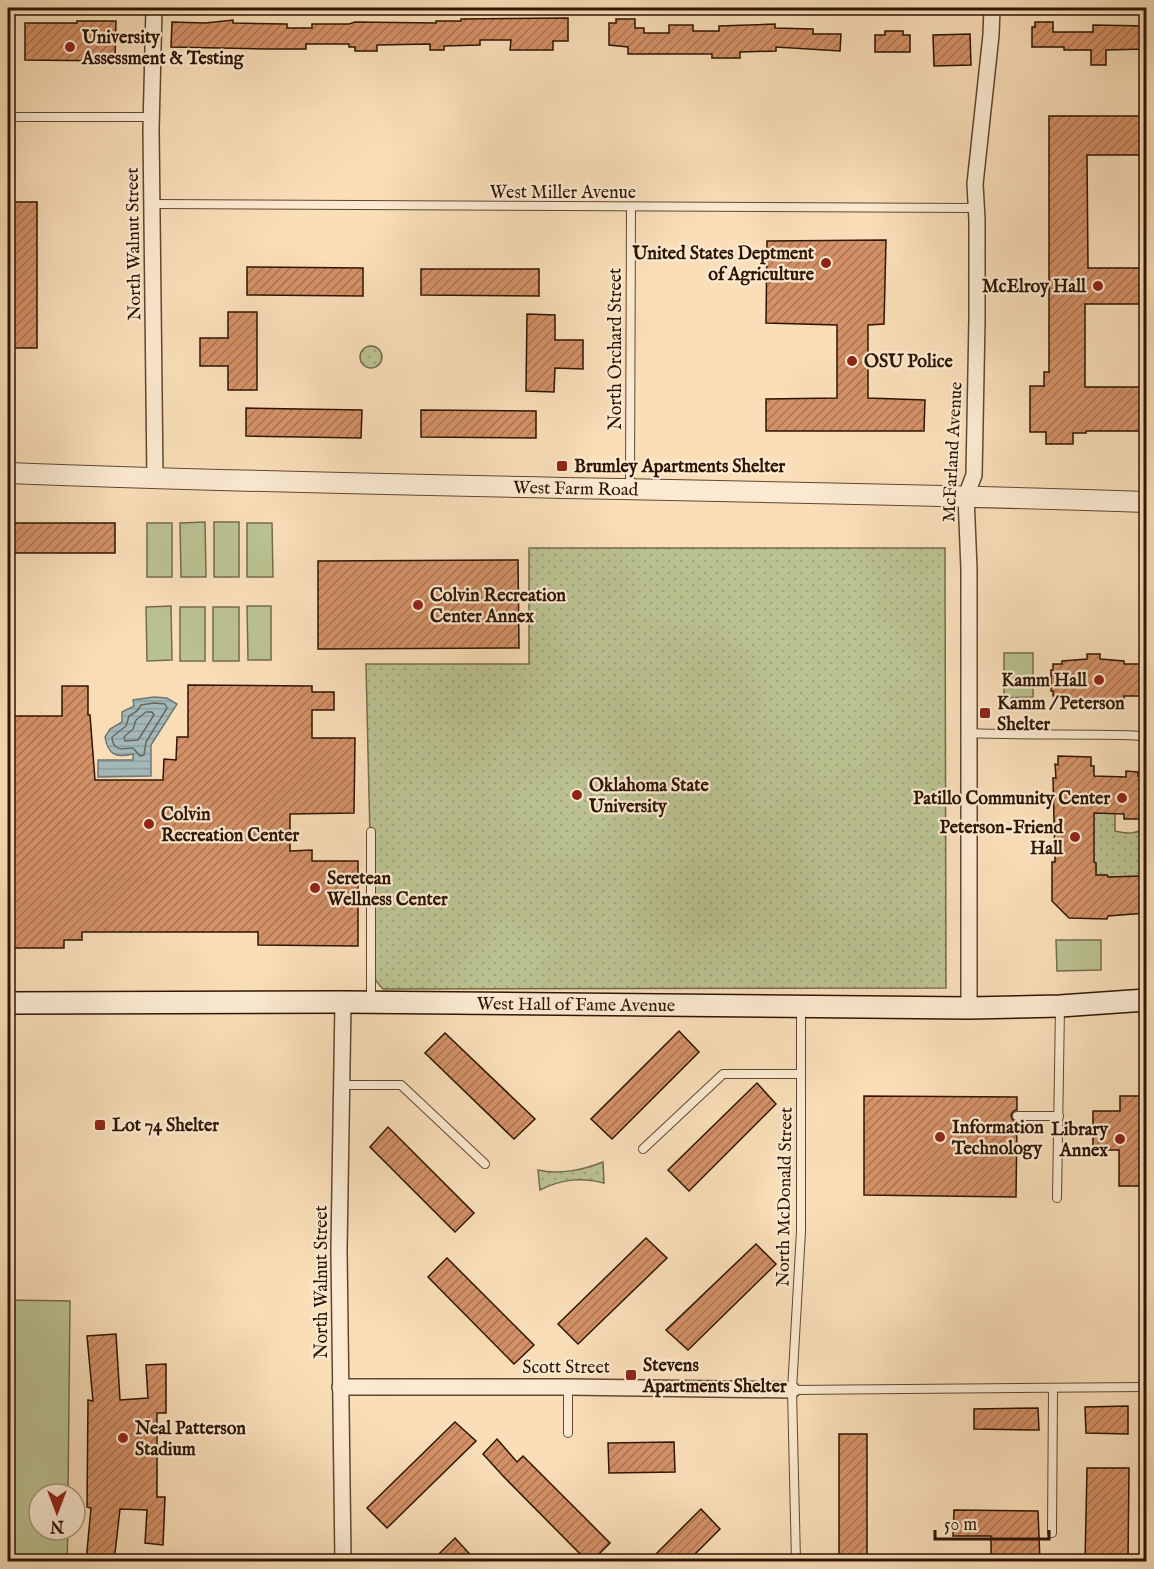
<svg xmlns="http://www.w3.org/2000/svg" width="1154" height="1569" font-family="'IM FELL English',serif">
<defs>
<pattern id="park-dots" width="8" height="8" patternUnits="userSpaceOnUse" patternTransform="scale(1.5)"><rect width="8" height="8" fill="#bbc291"/><path d="M2 2h.1M6 6h.1" fill="none" stroke="#a1a67b" stroke-width="1.8" stroke-linecap="round"/></pattern>
<pattern id="water-rules" width="6" height="5" patternUnits="userSpaceOnUse" patternTransform="scale(1.5)"><rect width="6" height="5" fill="#a3b9ba"/><path d="M0 2.5h6" fill="none" stroke="#8d9e9e"/></pattern>
<pattern id="building-hatch" width="6" height="6" patternUnits="userSpaceOnUse" patternTransform="scale(1.5)"><rect width="6" height="6" fill="#d49167"/><path d="M-1 1l2-2M0 6l6-6M5 7l2-2" fill="none" stroke="#ac7553"/></pattern>
</defs>
<rect width="100%" height="100%" fill="#f9deb8"/>
<filter id="stains"><feTurbulence type="fractalNoise" baseFrequency=".00333" numOctaves="4"/><feColorMatrix values="0 0 0 0 .2 0 0 0 0 .09 0 0 0 0 .02 0 0 0 .5 -.17"/></filter>
<radialGradient id="worn" r=".72"><stop offset=".6" stop-color="#630" stop-opacity="0"/><stop offset="1" stop-color="#630" stop-opacity=".3"/></radialGradient>
<g fill="#bbc291" stroke="#746c4a" stroke-width="1.5">
<path d="M205 522 206 577H181L180 523Z"/>
<rect x="214" y="522" width="25" height="55"/>
<rect x="147" y="523" width="25" height="54"/>
<path d="M247 523H272L273 577H247Z"/>
<path d="M171 606 172 660 147 661 146 607Z"/>
<path d="M247 606H271V660H248Z"/>
<rect x="180" y="607" width="25" height="54"/>
<rect x="213" y="607" width="26" height="54"/>
<path d="M1004 653H1033V697L1004 698Z"/>
<path d="M1056 940H1101V970L1057 971Z"/>
<path d="M8 1300 70 1301 68 1494H39V1530H68L67 1561H8Z"/>
</g>
<g fill="url(#park-dots)" stroke="#746c4a" stroke-width="1.5">
<circle cx="371" cy="357" r="11"/>
<path d="M529 548H945L946 988 383 989 376 981 373 970 366 664H529Z"/>
<path d="M1115 802V831C1127 834 1135 834 1146 828V876L1108 877 1107 875H1096V863L1093 862V812Z"/>
<path d="M603 1162 604 1183C581 1177 562 1179 540 1190L538 1170C558 1175 583 1170 603 1162Z"/>
</g>
<path fill="url(#water-rules)" stroke="#747771" stroke-width="1.5" d="M154 697 167 698 177 704 151 745V776L98 777V760H133V754C116 758 108 755 105 737L110 729 122 722V712L134 706 133 700Z"/>
<g fill="none" stroke-linecap="round" stroke-linejoin="round">
<g stroke="#68675e" stroke-width="1.5">
<path d="M154 703 165 704 167 708 146 742 144 755 140 756 133 748C123 749 113 752 112 737L126 726 129 716 137 711 141 705Z"/>
<path d="M146 712H152L154 715 138 740 125 741 124 737 133 729 136 720Z"/>
</g>
</g>
<g fill="url(#building-hatch)" stroke="#2e1503" stroke-width="1.5">
<path d="M568 18V41H553V50H510L511 40H480V45L444 46V50H430V44L377 45V51H355V47H349V44H306V49H268L171 47 172 22 205 23 233 20V23L287 24V28H312V24H349L355 22 436 23V21H461V19Z"/>
<path d="M616 19H635V28H644V33H669V25H693V31H719V26L775 24V28L813 29V34H841L840 51 776 47V51L740 52V58H712V54H628V47L609 45V23H616Z"/>
<path d="M77 21H116L115 61 25 60V23H77Z"/>
<path d="M1035 22H1053V32H1093V25L1146 26V49L1106 50V65H1091V50H1064V47H1032V27H1035Z"/>
<path d="M885 31H903V35H910V52H875V35H885Z"/>
<path d="M970 34 971 65 934 66 933 35Z"/>
<path d="M1049 116H1146V155H1087L1088 268H1146V304H1085V387H1146V431H1086V433H1073V444H1046V432H1030V386H1044V372H1049Z"/>
<rect x="8" y="202" width="29" height="146"/>
<path d="M886 240 884 324 868 325V398L925 400 924 431H766V399L837 398V325L766 323 767 241Z"/>
<path d="M247 267 363 268V296L247 295Z"/>
<path d="M421 269H539V296L421 295Z"/>
<path d="M228 312H257V390H228V366H200V338H228Z"/>
<path d="M527 314 555 315V340H583V369L555 368 554 392 526 391Z"/>
<path d="M246 408 362 410 361 438 246 436Z"/>
<path d="M421 410 536 411V438L421 437Z"/>
<rect x="8" y="523" width="107" height="30"/>
<path d="M518 560 519 648 318 649V561Z"/>
<path d="M1087 654H1100V659L1124 661V664H1146V696H1124V699H1110V701H1100V707H1088V701L1063 699V696H1053V691H1051V670H1053V664H1062V661L1087 659Z"/>
<path d="M188 685 312 686V692H334V710H312V738H355L354 813 290 814V851L312 850V861H358V946L258 945V932H82V940H64V948H12L11 932 8 931V716H62V686H88V715H90L95 780H163L164 759 176 760 177 737H188Z"/>
<path d="M1058 756 1091 757V766H1094V776L1126 777V771L1138 772V776H1146V814H1140L1139 819H1124V814L1094 813V862L1096 863V875H1107L1108 877 1146 876V913L1108 916 1107 919 1069 918 1052 901V862H1055L1053 778H1056L1055 764 1058 765Z"/>
<path d="M679 1031 699 1052 612 1139 591 1119Z"/>
<path d="M445 1033 535 1119 514 1139 425 1053Z"/>
<path d="M757 1083 776 1104 689 1191 668 1170Z"/>
<path d="M864 1096 1017 1097V1110L1014 1111 1011 1115 1012 1119 1017 1122 1016 1197 864 1195Z"/>
<path d="M1120 1096H1146V1186H1119V1150H1093V1111H1120Z"/>
<path d="M388 1127 474 1213 455 1232 370 1147Z"/>
<path d="M646 1238 667 1258 578 1344 558 1324Z"/>
<path d="M756 1244 776 1264 688 1350 666 1330Z"/>
<path d="M447 1258 534 1345 514 1364 428 1277Z"/>
<path d="M116 1334 120 1400 148 1398 146 1365 166 1364V1413H157V1497H165L163 1545 145 1543 147 1510 120 1509 114 1562H86L91 1508 87 1507 88 1400 93 1401 87 1336Z"/>
<path d="M1128 1406V1434L1086 1433 1085 1407Z"/>
<path d="M1038 1408 1039 1430 974 1429V1409Z"/>
<path d="M455 1422 476 1441 387 1528 367 1508Z"/>
<path d="M839 1434H867V1558L839 1557Z"/>
<path d="M497 1439 517 1462 523 1456 610 1543 591 1562H588L503 1476 483 1454Z"/>
<path d="M674 1442 675 1472 609 1473 608 1443Z"/>
<path d="M1087 1468H1129L1128 1562H1085Z"/>
<path d="M701 1509 720 1529 687 1562H648Z"/>
<path d="M954 1510 1038 1511 1040 1562H991V1536H953Z"/>
<path d="M455 1538 477 1562H431Z"/>
</g>
<g fill="none" stroke-linecap="round" stroke-linejoin="round">
<g stroke="#614730" stroke-width="10">
<g id="service">
<path d="M8 117H151"/>
<path d="M152 204 975 208"/>
<path d="M630 488 631 207"/>
<path d="M969 733C1028 736 1087 733 1146 736"/>
<path d="M371 832V1001"/>
<path d="M340 1085H401L485 1164"/>
<path d="M1017 1116H1059"/>
<path d="M643 1149 723 1074H801"/>
<path d="M1057 1198 1060 1007"/>
<path d="M792 1390 1146 1387"/>
<path d="M568 1433V1387"/>
<path d="M1052 1533 1053 1388"/>
<path d="M796 1562 792 1390 801 1231V1009"/>
</g>
</g>
<g stroke="#614730" stroke-width="18">
<g id="minor">
<path d="M154 8 151 129 155 479"/>
<path d="M969 1008V569L966 496 974 475 977 320V220L975 184 991 35 992 8"/>
<path d="M340 1387H568L792 1390"/>
<path d="M343 1562 339 1250 343 1002"/>
</g>
</g>
<g stroke="#614730" stroke-width="22">
<g id="tertiary">
<path id="s1" d="M8 473C387 488 767 489 1146 502"/>
</g>
</g>
<g stroke="#2e1503" stroke-width="24">
<g id="secondary">
<path id="s2" d="M8 1003 343 1002 969 1008 1060 1006 1146 1000"/>
</g>
</g>
<use href="#service" stroke="#fbead1" stroke-width="8"/>
<use href="#minor" stroke="#fbead1" stroke-width="15"/>
<use href="#tertiary" stroke="#fbead1" stroke-width="20"/>
<use href="#secondary" stroke="#fbead1" stroke-width="21"/>
</g>
<g fill="#8f2418" stroke="#fbead1" stroke-width="2">
<circle cx="70" cy="47" r="6"/>
<circle cx="826" cy="263" r="6"/>
<circle cx="1098" cy="286" r="6"/>
<circle cx="852" cy="361" r="6"/>
<rect x="556" y="460" width="12" height="12" rx="3"/>
<circle cx="418" cy="605" r="6"/>
<circle cx="1099" cy="680" r="6"/>
<rect x="979" y="707" width="12" height="12" rx="3"/>
<circle cx="577" cy="795" r="6"/>
<circle cx="1122" cy="798" r="6"/>
<circle cx="149" cy="824" r="6"/>
<circle cx="1075" cy="837" r="6"/>
<circle cx="315" cy="888" r="6"/>
<rect x="94" y="1119" width="12" height="12" rx="3"/>
<circle cx="940" cy="1137" r="6"/>
<circle cx="1120" cy="1139" r="6"/>
<rect x="625" y="1369" width="12" height="12" rx="3"/>
<circle cx="123" cy="1438" r="6"/>
</g>
<g text-anchor="middle" stroke-width="4.5" stroke-linejoin="round" paint-order="stroke">
<g font-size="18" font-weight="bold" fill="#2e1503" stroke="#fbead1" text-anchor="start">
<text x="82" y="43">University<tspan x="82" dy="21">Assessment &amp; Testing</tspan></text>
<text x="814" y="259" text-anchor="end">United States Deptment<tspan x="814" dy="21">of Agriculture</tspan></text>
<text x="1086" y="292" text-anchor="end">McElroy Hall</text>
<text x="864" y="367">OSU Police</text>
<text x="574" y="472">Brumley Apartments Shelter</text>
<text x="430" y="601">Colvin Recreation<tspan x="430" dy="21">Center Annex</tspan></text>
<text x="1087" y="686" text-anchor="end">Kamm Hall</text>
<text x="997" y="709">Kamm / Peterson<tspan x="997" dy="21">Shelter</tspan></text>
<text x="589" y="791">Oklahoma State<tspan x="589" dy="21">University</tspan></text>
<text x="1110" y="804" text-anchor="end">Patillo Community Center</text>
<text x="161" y="820">Colvin<tspan x="161" dy="21">Recreation Center</tspan></text>
<text x="1063" y="833" text-anchor="end">Peterson-Friend<tspan x="1063" dy="21">Hall</tspan></text>
<text x="327" y="884">Seretean<tspan x="327" dy="21">Wellness Center</tspan></text>
<text x="112" y="1131">Lot 74 Shelter</text>
<text x="952" y="1133">Information<tspan x="952" dy="21">Technology</tspan></text>
<text x="1108" y="1135" text-anchor="end">Library<tspan x="1108" dy="21">Annex</tspan></text>
<text x="643" y="1371">Stevens<tspan x="643" dy="21">Apartments Shelter</tspan></text>
<text x="135" y="1434">Neal Patterson<tspan x="135" dy="21">Stadium</tspan></text>
</g>
<g font-size="18" fill="#2e1503" stroke="#fbead1">
<text x="563" y="198">West Miller Avenue</text>
<text transform="translate(133 244) rotate(-91)" y="6">North Walnut Street</text>
<text transform="translate(615 349) rotate(-90)" y="6">North Orchard Street</text>
<text transform="translate(952 452) rotate(-87)" y="6">McFarland Avenue</text>
<text dy="6" stroke="none"><textPath href="#s1" startOffset="568">West Farm Road</textPath></text>
<text dy="6" stroke="none"><textPath href="#s2" startOffset="568">West Hall of Fame Avenue</textPath></text>
<text transform="translate(784 1197) rotate(-89)" y="6">North McDonald Street</text>
<text transform="translate(321 1282) rotate(-90)" y="6">North Walnut Street</text>
<text x="566" y="1373">Scott Street</text>
</g>
</g>
<rect width="1154" height="1569" fill="none" stroke="#f9deb8" stroke-width="30"/>
<rect x="9" y="9" width="1136" height="1551" fill="none" stroke="#2e1503" stroke-width="3"/>
<rect x="15" y="15" width="1124" height="1539" fill="none" stroke="#2e1503" stroke-width="1.5"/>
<g transform="translate(57 1512) rotate(180)"><circle r="28" fill="#fbead1" stroke="#a9957f" stroke-width="1.5"/>
<path d="M0-4.5L10 22L0 15L-10 22Z" fill="#8f2418"/>
<text y="-9" font-size="16" font-weight="bold" text-anchor="middle" fill="#2e1503">N</text>
</g>
<path d="M935 1530v9h114v-9" fill="none" stroke="#2e1503" stroke-width="3"/>
<text x="944" y="1530" font-size="18" fill="#2e1503" stroke="#fbead1" stroke-width="4.5" paint-order="stroke">50 m</text>
<rect width="100%" height="100%" filter="url(#stains)"/>
<rect width="100%" height="100%" fill="url(#worn)"/>
</svg>
